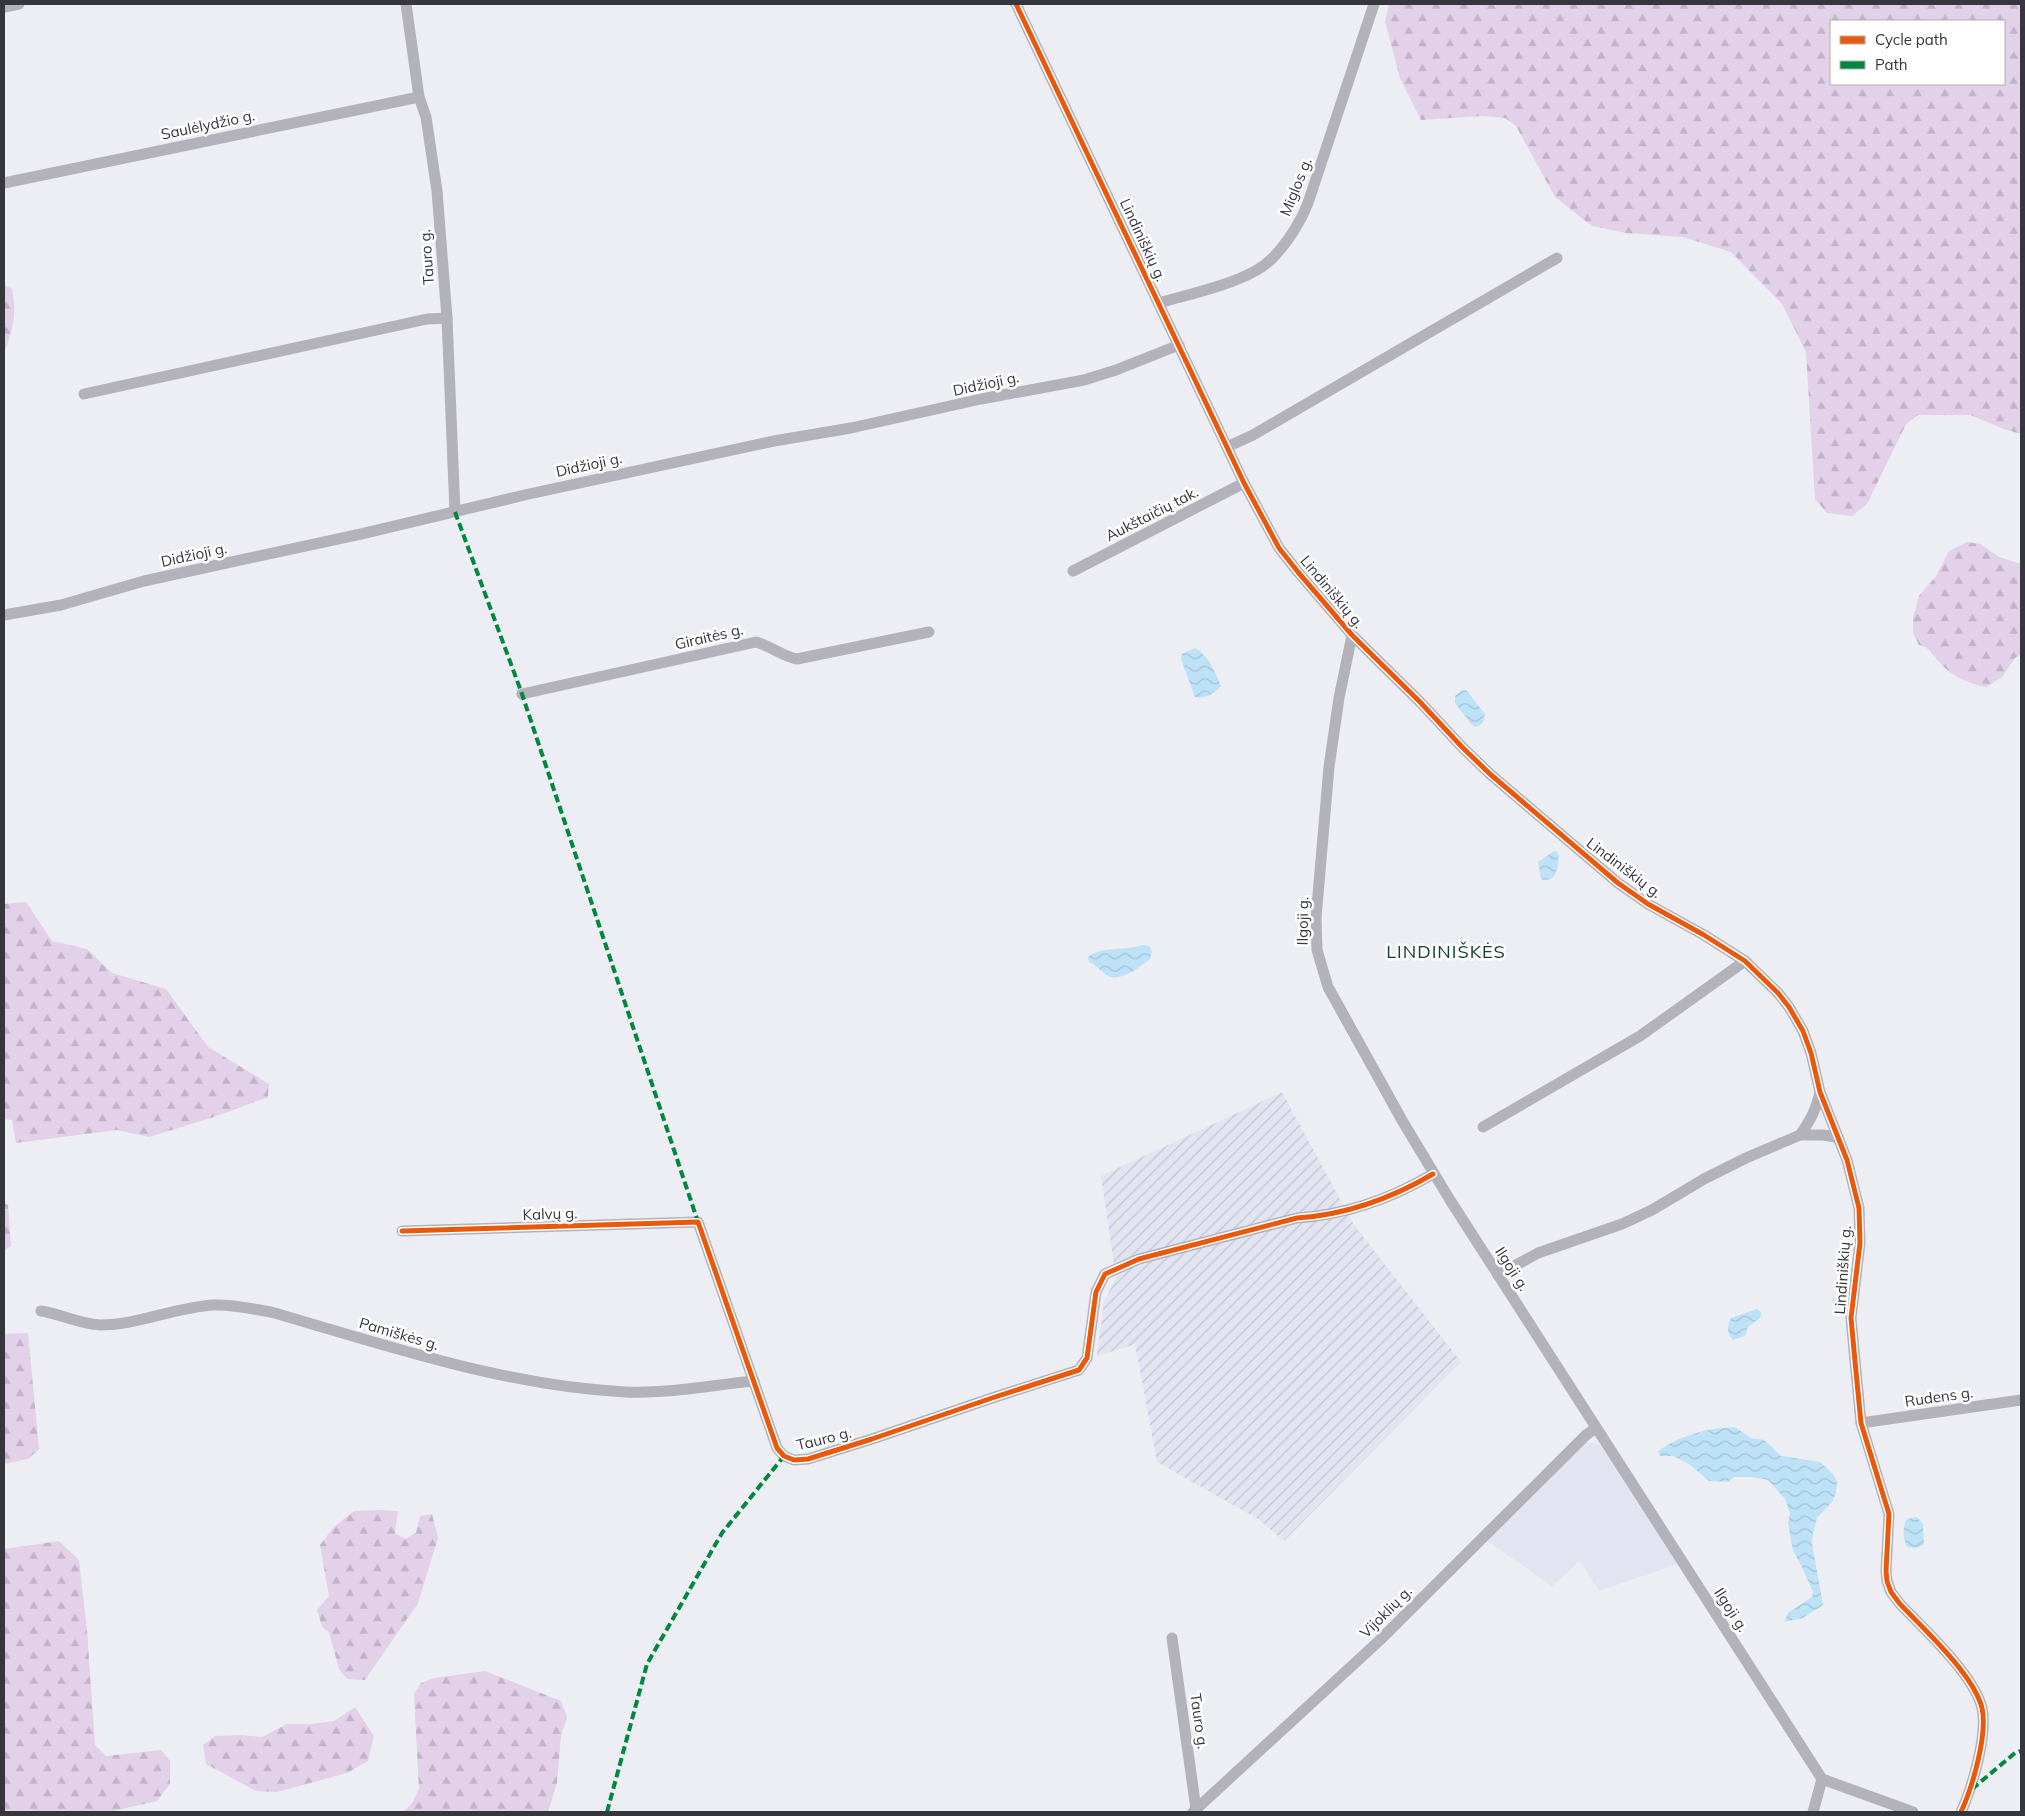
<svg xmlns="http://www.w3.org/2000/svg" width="2025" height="1816" font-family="Mulish,sans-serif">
<defs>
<pattern id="industrial-furrows" width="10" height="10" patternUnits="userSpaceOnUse" patternTransform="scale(1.25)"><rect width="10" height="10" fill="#e2e4f2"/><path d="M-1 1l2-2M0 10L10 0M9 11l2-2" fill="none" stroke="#c2c4d0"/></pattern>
<pattern id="forest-firs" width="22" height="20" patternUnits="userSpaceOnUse" patternTransform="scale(1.25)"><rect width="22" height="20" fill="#e3d0e9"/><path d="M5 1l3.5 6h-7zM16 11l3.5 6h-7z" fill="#c3b3c9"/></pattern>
<pattern id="water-waves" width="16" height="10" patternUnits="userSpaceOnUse" patternTransform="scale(1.25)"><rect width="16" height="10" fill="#bde1f6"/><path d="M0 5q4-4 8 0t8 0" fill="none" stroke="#a3c2d4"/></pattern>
</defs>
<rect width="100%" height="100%" fill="#eceef4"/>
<path fill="#e2e4f2" d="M1588 1442 1597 1444 1601 1447 1677 1564 1599 1591 1580 1561 1552 1586 1486 1540 1583 1444Z"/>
<path fill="url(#industrial-furrows)" d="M1282 1092 1354 1225 1461 1362 1284 1541 1258 1519 1157 1462 1135 1344 1097 1356 1104 1301 1116 1278 1101 1176Z"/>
<g fill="url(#forest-firs)" fill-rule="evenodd">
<path d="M1389 4H2021V434L2004 429 1970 415H1918L1906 424 1867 504 1852 516 1827 513 1815 499 1806 352 1782 304 1731 252 1683 237 1626 233 1592 226 1555 197 1516 126 1505 118 1483 116 1421 120 1400 78 1385 21ZM2004 21V84H1831V21Z"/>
<path d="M4 285 12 289C17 315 13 329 4 353Z"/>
<path d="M1967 542 1980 544 1999 557 2021 564V654L2015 658 2002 677 1986 687C1970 684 1951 676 1940 663 1932 654 1931 648 1919 645L1913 633V618L1919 596 1936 576 1949 551Z"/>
<path d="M26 902 52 941 87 949 112 973 166 989 208 1047 269 1084 268 1097 211 1118 149 1137 117 1130 16 1143 12 1120 4 1119V904Z"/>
<path d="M4 1203 8 1205 11 1246 4 1251Z"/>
<path d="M28 1333 39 1449 28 1459 4 1464V1334Z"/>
<path d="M379 1510 398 1511 395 1533 405 1539 416 1533 420 1516 432 1514 438 1538 418 1603 365 1680 347 1679 339 1669 329 1632 322 1627 317 1610 329 1596 320 1545 334 1527 354 1511Z"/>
<path d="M59 1541 79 1560 87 1630 95 1745 106 1756 161 1750 170 1761V1784L157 1801 109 1812H4V1549Z"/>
<path d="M485 1671 561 1701 567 1717 561 1736 557 1783 548 1812H403L412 1803 419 1789 414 1694 421 1683 434 1678Z"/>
<path d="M355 1707 374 1736 368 1761 347 1773 277 1792 256 1791 206 1764 203 1745 215 1736 242 1735 262 1737 287 1724H312L334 1721Z"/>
</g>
<g fill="url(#water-waves)">
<path d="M1195 648C1209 656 1215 672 1221 686 1214 694 1206 699 1195 697L1181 659 1182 654Z"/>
<path d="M1462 690H1466L1485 714C1484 721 1482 726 1475 727L1472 725 1455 703V696Z"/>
<path d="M1554 851 1558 852C1560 864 1556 885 1541 879L1538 862Z"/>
<path d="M1143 945 1149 946 1152 951 1150 959C1139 967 1122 982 1108 976 1101 972 1097 965 1089 962L1088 957C1101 946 1126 951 1143 945Z"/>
<path d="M1757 1309 1761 1312V1317L1748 1327 1745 1336 1733 1340C1726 1332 1727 1327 1731 1318Z"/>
<path d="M1735 1427 1751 1438 1764 1440 1781 1456 1820 1462 1832 1473 1837 1481 1836 1493 1832 1502 1817 1518 1813 1533 1812 1543 1823 1605 1803 1618 1784 1622 1788 1613 1812 1597 1813 1592 1802 1567 1793 1551 1788 1523 1790 1513 1785 1499 1768 1480 1752 1477H1734L1728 1482 1709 1481 1689 1464 1673 1456H1660L1658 1451C1680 1435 1708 1428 1735 1427Z"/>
<path d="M1917 1517 1923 1524 1924 1544 1917 1548 1907 1547C1903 1538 1902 1528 1907 1519Z"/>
</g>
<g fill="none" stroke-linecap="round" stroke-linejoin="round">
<g stroke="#b3b1ba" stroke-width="11">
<path d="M406 4 419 97 426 117 437 191 447 318 455 512"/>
<path d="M1016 4 1244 483 1279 548 1298 572 1352 635 1420 702 1462 747 1490 774 1618 883 1648 904 1704 935 1745 961 1778 993 1789 1007 1803 1031 1811 1053 1820 1092 1847 1160 1859 1208 1860 1243 1851 1318 1855 1361 1861 1423 1889 1514 1886 1571 1887 1581 1891 1592 1900 1604C1924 1629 1974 1675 1982 1708 1988 1735 1972 1788 1961 1812"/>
<path d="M4 7 19 4"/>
<path d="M4 183 419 97"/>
<path d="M1159 303C1190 294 1229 286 1257 270 1279 258 1301 223 1309 200L1374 4"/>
<path d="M84 394 427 319 447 318"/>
<path d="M1227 447 1253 435 1557 258"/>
<path d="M1073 571 1244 483"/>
<path d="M4 615 61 605 144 581 361 534 529 494 774 441 851 428 981 399 1084 380 1116 370 1179 345"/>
<path d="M1352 635 1339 698 1329 767 1316 918 1317 950 1328 987 1403 1122 1450 1200 1822 1779 1913 1812"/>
<path d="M522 694 756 642C771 646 782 656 797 659L929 632"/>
<path d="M1483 1127 1640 1036 1745 961"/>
<path d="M1800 1135C1810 1121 1816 1110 1820 1093"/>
<path d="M402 1231 698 1222 777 1448 784 1456 794 1460 808 1459 872 1439 995 1397 1079 1370 1087 1358 1096 1292 1105 1274 1139 1259 1297 1218C1345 1215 1392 1198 1433 1174"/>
<path d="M1498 1275 1538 1253 1622 1224 1652 1210 1704 1179 1746 1158 1800 1135H1823L1836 1137"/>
<path d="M41 1311C61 1314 79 1324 100 1325 139 1325 175 1307 214 1305 233 1304 252 1309 271 1312 385 1345 505 1386 625 1392 668 1394 711 1385 754 1381"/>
<path d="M1861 1423 2021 1400"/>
<path d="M1172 1638 1196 1809"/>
<path d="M1193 1812 1380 1640 1586 1435 1596 1428"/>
<path d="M1813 1812 1822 1779"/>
</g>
<g stroke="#00873e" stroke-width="4" stroke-dasharray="8 4" stroke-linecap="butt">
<path d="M455 512 522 694 698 1222"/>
<path d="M1972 1789 2015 1753 2021 1751"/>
<path d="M607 1812 647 1664 722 1533 784 1456"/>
</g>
<g stroke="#fff" stroke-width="8">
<g id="cycleway">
<path d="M1016 4 1244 483 1279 548 1298 572 1352 635 1420 702 1462 747 1490 774 1618 883 1648 904 1704 935 1745 961 1778 993 1789 1007 1803 1031 1811 1053 1820 1092 1847 1160 1859 1208 1860 1243 1851 1318 1855 1361 1861 1423 1889 1514 1886 1571 1887 1581 1891 1592 1900 1604C1924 1629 1974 1675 1982 1708 1988 1735 1972 1788 1961 1812"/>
<path d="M402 1231 698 1222 777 1448 784 1456 794 1460 808 1459 872 1439 995 1397 1079 1370 1087 1358 1096 1292 1105 1274 1139 1259 1297 1218C1345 1215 1392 1198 1433 1174"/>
</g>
</g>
<use href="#cycleway" stroke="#e8590c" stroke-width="5"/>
</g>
<g text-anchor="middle" stroke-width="5" stroke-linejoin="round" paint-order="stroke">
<g font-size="15" fill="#36373c" stroke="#fff">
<text transform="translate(208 125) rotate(-12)" y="5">Saulėlydžio g.</text>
<text transform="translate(1296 187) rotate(-68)" y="5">Miglos g.</text>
<text transform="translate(1143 240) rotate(65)" y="5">Lindiniškių g.</text>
<text transform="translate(427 257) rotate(-94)" y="5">Tauro g.</text>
<text transform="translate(986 384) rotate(-12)" y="5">Didžioji g.</text>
<text transform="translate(589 465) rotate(-12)" y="5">Didžioji g.</text>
<text transform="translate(1152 514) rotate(-27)" y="5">Aukštaičių tak.</text>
<text transform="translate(194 555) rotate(-12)" y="5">Didžioji g.</text>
<text transform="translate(1332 592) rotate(50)" y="5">Lindiniškių g.</text>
<text transform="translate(709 637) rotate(-13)" y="5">Giraitės g.</text>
<text transform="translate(1624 868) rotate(37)" y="5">Lindiniškių g.</text>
<text transform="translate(1303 921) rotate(-89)" y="5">Ilgoji g.</text>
<text transform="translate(550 1214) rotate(-2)" y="5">Kalvų g.</text>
<text transform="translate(1512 1269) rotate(57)" y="5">Ilgoji g.</text>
<text transform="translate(1843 1270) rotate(-86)" y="5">Lindiniškių g.</text>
<text transform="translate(399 1334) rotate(16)" y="5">Pamiškės g.</text>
<text transform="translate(1939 1397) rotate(-8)" y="5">Rudens g.</text>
<text transform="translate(824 1439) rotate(-14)" y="5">Tauro g.</text>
<text transform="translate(1731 1610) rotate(57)" y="5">Ilgoji g.</text>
<text transform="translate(1386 1612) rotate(-45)" y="5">Vijoklių g.</text>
<text transform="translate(1199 1721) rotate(82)" y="5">Tauro g.</text>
</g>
<g font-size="18" letter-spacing="1" fill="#114130" stroke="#fff">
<text x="1446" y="958">LINDINIŠKĖS</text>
</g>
</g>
<rect width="2025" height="1816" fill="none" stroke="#36373c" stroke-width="10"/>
<rect x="1830" y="20" width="175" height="65" fill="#ffffff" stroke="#afafb1"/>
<rect x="1840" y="36" width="25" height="8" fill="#e8590c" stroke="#afafb1"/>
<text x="1875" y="45" font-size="15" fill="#36373c">Cycle path</text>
<rect x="1840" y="61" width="25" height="8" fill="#00873e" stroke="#afafb1"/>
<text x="1875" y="70" font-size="15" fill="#36373c">Path</text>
</svg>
